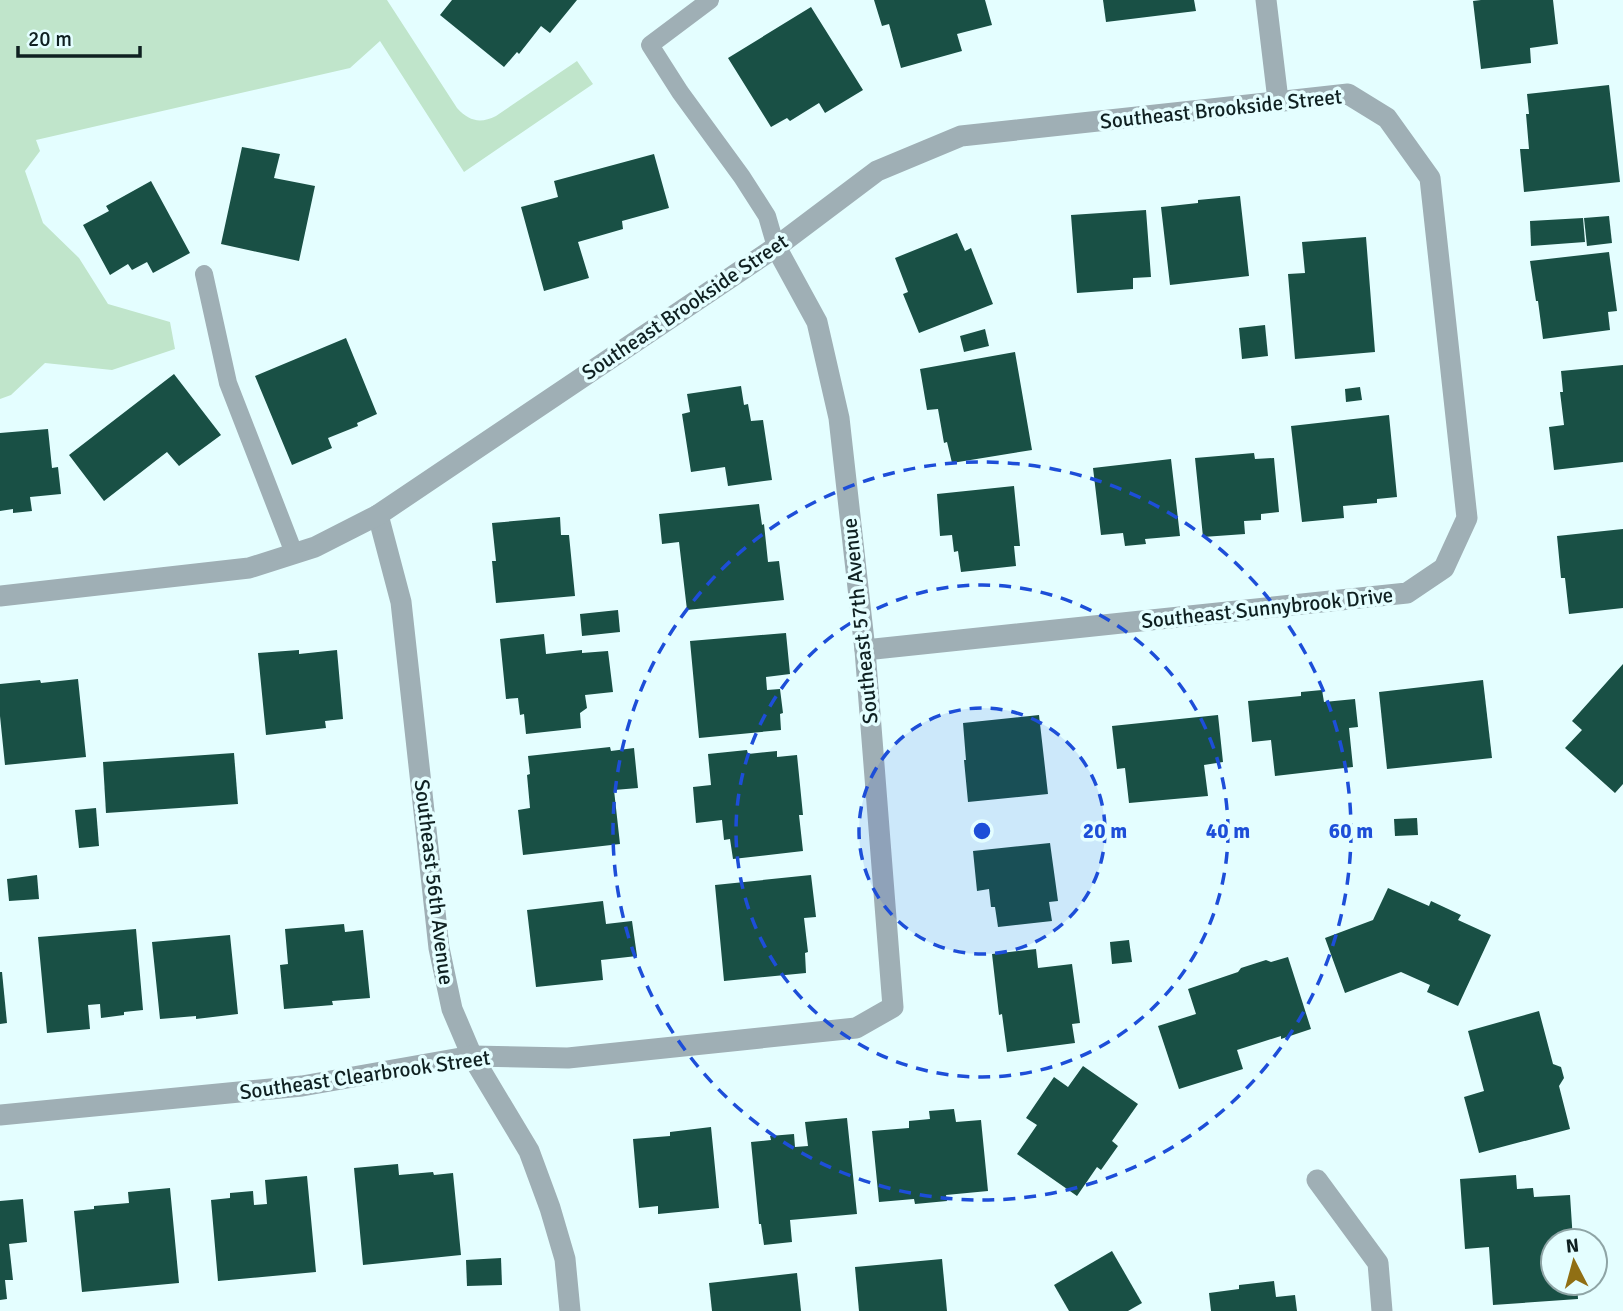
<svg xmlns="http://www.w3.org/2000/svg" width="1623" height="1311" font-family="Signika,sans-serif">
<rect width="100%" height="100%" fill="#e4feff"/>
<path fill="#c0e5cb" d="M0 0H387L457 108C469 121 480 124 496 116L577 61 593 84 464 172 380 41 350 68 36 140 40 151 25 171 43 223 79 258 108 304 170 322 175 349 112 370 45 363 11 395 0 399Z"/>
<g fill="#195045">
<path d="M452 0H577L550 33 541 26 519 54 517 52 504 67 440 15Z"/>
<path d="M874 0H985L992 25 957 34 962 51 901 68 889 24 882 26Z"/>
<path d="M1103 0H1194L1196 11 1106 22Z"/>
<path d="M1481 0H1553L1558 44 1530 48 1531 63 1481 69 1473 1Z"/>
<path d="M811 7 863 90 825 113 819 103 790 121 787 118 771 127 728 58Z"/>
<path d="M1609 85 1620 182 1524 192 1520 149H1529L1526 114H1529L1527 94Z"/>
<path d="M242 147 280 154 274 178 315 186 299 261 221 244Z"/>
<path d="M654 154 669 208 622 221 623 229 578 242 589 278 544 291 521 207 558 197 554 181Z"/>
<path d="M151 181 190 253 153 273 147 262 132 270 128 264 110 275 83 225 109 211 106 206Z"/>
<path d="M1240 196 1249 276 1170 285 1161 207 1198 203V200Z"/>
<path d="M1146 210 1151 277 1133 278V289L1077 293 1071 215Z"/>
<path d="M1609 216 1612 243 1587 246 1584 218Z"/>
<path d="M1583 218 1585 242 1531 246 1530 221Z"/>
<path d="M957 233 965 251 971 248 993 304 919 333 903 294 908 292 895 258Z"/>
<path d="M1366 237 1375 352 1295 359 1288 274 1305 273 1302 242Z"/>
<path d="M1609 252 1617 311 1608 312 1610 330 1543 339 1538 301H1536L1530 261Z"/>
<path d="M1265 325 1268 356 1242 359 1239 328Z"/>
<path d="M985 329 989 346 964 352 960 336Z"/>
<path d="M346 338 377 414 357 423 358 426 328 438 332 448 292 465 255 376Z"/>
<path d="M1015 352 1032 450 952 463 947 442 944 443 938 409 927 410 920 369Z"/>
<path d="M1623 365V462L1554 470 1549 427 1564 425 1560 392H1563L1561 371Z"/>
<path d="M174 374 221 435 179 466 167 452 104 501 69 455Z"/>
<path d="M741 386 744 405 748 404 751 421 763 420 772 480 728 486 725 467 691 472 682 414 690 412 687 394Z"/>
<path d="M1360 387 1362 400 1346 402 1345 389Z"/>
<path d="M1389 415 1397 497 1377 499V503L1343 506 1344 518 1302 522 1291 426Z"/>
<path d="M48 429 52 468 58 467 61 494 30 497 32 511 13 513V509L0 511V433Z"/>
<path d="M1254 453 1255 459 1274 458 1279 512 1261 514V520L1244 521 1245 534 1203 537 1195 458Z"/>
<path d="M1171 459 1180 536 1145 539 1146 544 1125 546 1123 533 1101 535 1093 468Z"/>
<path d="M1014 486 1020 546H1014L1016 566 961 572 958 551 954 552 952 535 940 536 937 494Z"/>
<path d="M759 504 762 525 764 524 768 562 779 561 784 600 687 610 679 542 662 544 659 514Z"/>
<path d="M560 517 561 535H569L575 596 496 603 492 561H496L492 523Z"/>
<path d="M1623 529V608L1569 614 1565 578H1561L1557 536Z"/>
<path d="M618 610 620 632 582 636 580 614Z"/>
<path d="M786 633 790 674 766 677 767 690 780 689 783 713 780 714 781 730 699 738 690 641Z"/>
<path d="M544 634 546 654 582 650V653L608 651 613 692 585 695 587 708 580 713 581 728 526 734 524 714 520 715 518 698 506 699 500 639Z"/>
<path d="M299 650V654L337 650 343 719 325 721 326 728 266 735 258 653Z"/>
<path d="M1623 664V784L1615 793 1565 748 1582 730 1572 721Z"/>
<path d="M78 679 86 757 5 765 0 716V684L40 680 41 683Z"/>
<path d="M1483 680 1492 758 1387 769 1379 692Z"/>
<path d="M1322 690 1324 702 1355 699 1358 727 1349 728 1353 767 1275 776 1271 740 1252 742 1248 701 1301 696V692Z"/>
<path d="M1039 715 1048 794 968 802 964 760H966L963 723Z"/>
<path d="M1218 715 1223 762 1204 765 1208 796 1129 803 1125 768 1117 769 1112 726Z"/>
<path d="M610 747 611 751 634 748 638 788 614 790 620 844 523 855 518 810 530 808 527 775 530 774 528 756Z"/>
<path d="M747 750 748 754 777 751V757L797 755 803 815H799L803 851 733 859 730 839 724 840 722 820 696 823 693 787 711 785 708 754Z"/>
<path d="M234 753 238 804 106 813 103 762Z"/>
<path d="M96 808 99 846 79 848 75 810Z"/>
<path d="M1417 818 1418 835 1395 836 1394 819Z"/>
<path d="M1050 843 1058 901 1049 902 1052 921 998 927 995 907H991L989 889 977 891 973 851Z"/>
<path d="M37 875 39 899 9 901 7 879Z"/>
<path d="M811 875 816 917 804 918 808 952 805 953 806 973 724 981 715 885Z"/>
<path d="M1388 888 1429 906 1431 901 1461 915 1458 920 1491 935 1458 1006 1427 992 1430 985 1401 972 1345 993 1325 938 1373 920Z"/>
<path d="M603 901 606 924 632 921 637 956 601 960 603 980 536 987 527 910Z"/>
<path d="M344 924 345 932 363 930 370 998 332 1001 333 1005 284 1009 280 965 288 964 285 929Z"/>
<path d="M136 929 143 1010 124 1012V1015L101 1018 100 1004 88 1005 90 1029 47 1033 38 937Z"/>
<path d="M230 935 238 1014 196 1019V1016L160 1019 152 942Z"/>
<path d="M1129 940 1132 962 1112 964 1110 942Z"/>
<path d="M1036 949 1038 968 1072 964 1080 1023 1072 1024 1075 1043 1007 1052 1002 1014 999 1015 992 954Z"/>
<path d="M1288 957 1311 1029 1281 1039V1036L1237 1050 1243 1069 1179 1089 1158 1026 1196 1014 1188 989 1238 972 1241 968 1266 960 1271 962Z"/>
<path d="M0 972H2L7 1023 0 1024Z"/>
<path d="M1539 1011 1553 1064 1561 1067 1564 1078 1559 1086 1570 1129 1479 1153 1464 1097 1484 1091 1468 1031Z"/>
<path d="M1083 1066 1138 1104 1112 1141 1118 1146 1101 1170 1097 1167 1077 1196 1017 1154 1037 1125 1026 1118 1054 1077 1068 1087Z"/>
<path d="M954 1109 956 1122 981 1120 988 1191 946 1195 947 1201 915 1204 914 1199 879 1202 872 1131 909 1128V1121L930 1119 929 1111Z"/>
<path d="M847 1118 857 1214 790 1220 792 1242 764 1245 761 1224H759L751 1142 771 1140 770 1136 794 1134 795 1147 808 1146 805 1122Z"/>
<path d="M711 1127 719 1208 658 1214V1206L639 1208 633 1139 670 1136V1132Z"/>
<path d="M398 1164 399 1175 433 1172 434 1175 453 1173 461 1255 363 1265 354 1168Z"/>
<path d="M1516 1175 1517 1189 1533 1188 1534 1197 1570 1195 1573 1241H1553V1283H1577L1578 1299 1493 1305 1489 1247 1465 1249 1460 1179Z"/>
<path d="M307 1176 316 1272 218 1281 211 1200 230 1198V1193L253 1191 254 1205 267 1204 265 1180Z"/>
<path d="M170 1188 179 1283 82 1292 74 1211 94 1209V1206L129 1203 128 1192Z"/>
<path d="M23 1199 27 1242 9 1244 13 1280H5L7 1299 0 1300V1201Z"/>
<path d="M1112 1251 1142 1303 1128 1311H1069L1054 1285Z"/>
<path d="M501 1258 502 1285 467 1286 466 1260Z"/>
<path d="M942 1259 947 1311H859L855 1267Z"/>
<path d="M797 1273 801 1311H712L709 1283Z"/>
<path d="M1274 1281 1276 1297 1295 1295 1297 1311H1211L1209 1293 1239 1289V1285Z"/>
</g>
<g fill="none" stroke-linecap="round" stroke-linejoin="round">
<g stroke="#9fafb5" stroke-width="18">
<path d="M710 0 650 45 680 92 742 177 767 216 776 247"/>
<path d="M204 274 228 383 294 553"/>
</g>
<g stroke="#9fafb5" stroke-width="21">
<path d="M1266 0 1278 100"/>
<path d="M378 515 401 602 439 948 452 1009 472 1056 529 1151 550 1208 565 1259 570 1311"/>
<path d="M0 596 249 568 315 547 378 515 776 247 877 171 961 136 1348 94 1387 118 1430 178 1467 518 1444 568 1407 593 865 650"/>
<path d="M0 1115 302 1086 472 1056 568 1058 856 1028 893 1007 865 650 839 418 817 322 776 247"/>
<path d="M1317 1180 1378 1263 1382 1311"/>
</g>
</g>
<circle cx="982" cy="831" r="123" fill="#1d4ed8" fill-opacity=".12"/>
<g fill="none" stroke="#1d4ed8" stroke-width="3.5" stroke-dasharray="12 9">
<circle cx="982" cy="831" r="123"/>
<circle cx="982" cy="831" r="246"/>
<circle cx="982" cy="831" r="369"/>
</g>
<g text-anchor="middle" stroke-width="7" stroke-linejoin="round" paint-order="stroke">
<g font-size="21" fill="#0f2021" stroke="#e4feff">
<text transform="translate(1221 109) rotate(-6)" y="7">Southeast Brookside Street</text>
<text transform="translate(685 307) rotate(-34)" y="7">Southeast Brookside Street</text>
<text transform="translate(1267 608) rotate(-6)" y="7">Southeast Sunnybrook Drive</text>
<text transform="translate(860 621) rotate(-96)" y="7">Southeast 57th Avenue</text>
<text transform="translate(434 882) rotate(83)" y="7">Southeast 56th Avenue</text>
<text transform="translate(365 1075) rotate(-8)" y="7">Southeast Clearbrook Street</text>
</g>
</g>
<circle cx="982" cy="831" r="10" fill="#1d4ed8" stroke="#e4feff" stroke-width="3.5"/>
<g font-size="21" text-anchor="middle" font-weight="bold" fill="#1d4ed8" stroke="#e4feff" stroke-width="7" stroke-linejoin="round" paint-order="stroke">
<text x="1105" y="838">20 m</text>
<text x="1228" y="838">40 m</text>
<text x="1351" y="838">60 m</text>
</g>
<g transform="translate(1574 1262) rotate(354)"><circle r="33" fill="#e4feff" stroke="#8fa5a6" stroke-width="2"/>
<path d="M0-5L12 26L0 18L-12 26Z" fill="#906f14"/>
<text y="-10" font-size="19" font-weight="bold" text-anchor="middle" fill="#0f2021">N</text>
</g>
<path d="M18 46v10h122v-10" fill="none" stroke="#0f2021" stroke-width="3.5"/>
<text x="28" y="46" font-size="21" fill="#0f2021" stroke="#e4feff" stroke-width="5" paint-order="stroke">20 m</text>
</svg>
